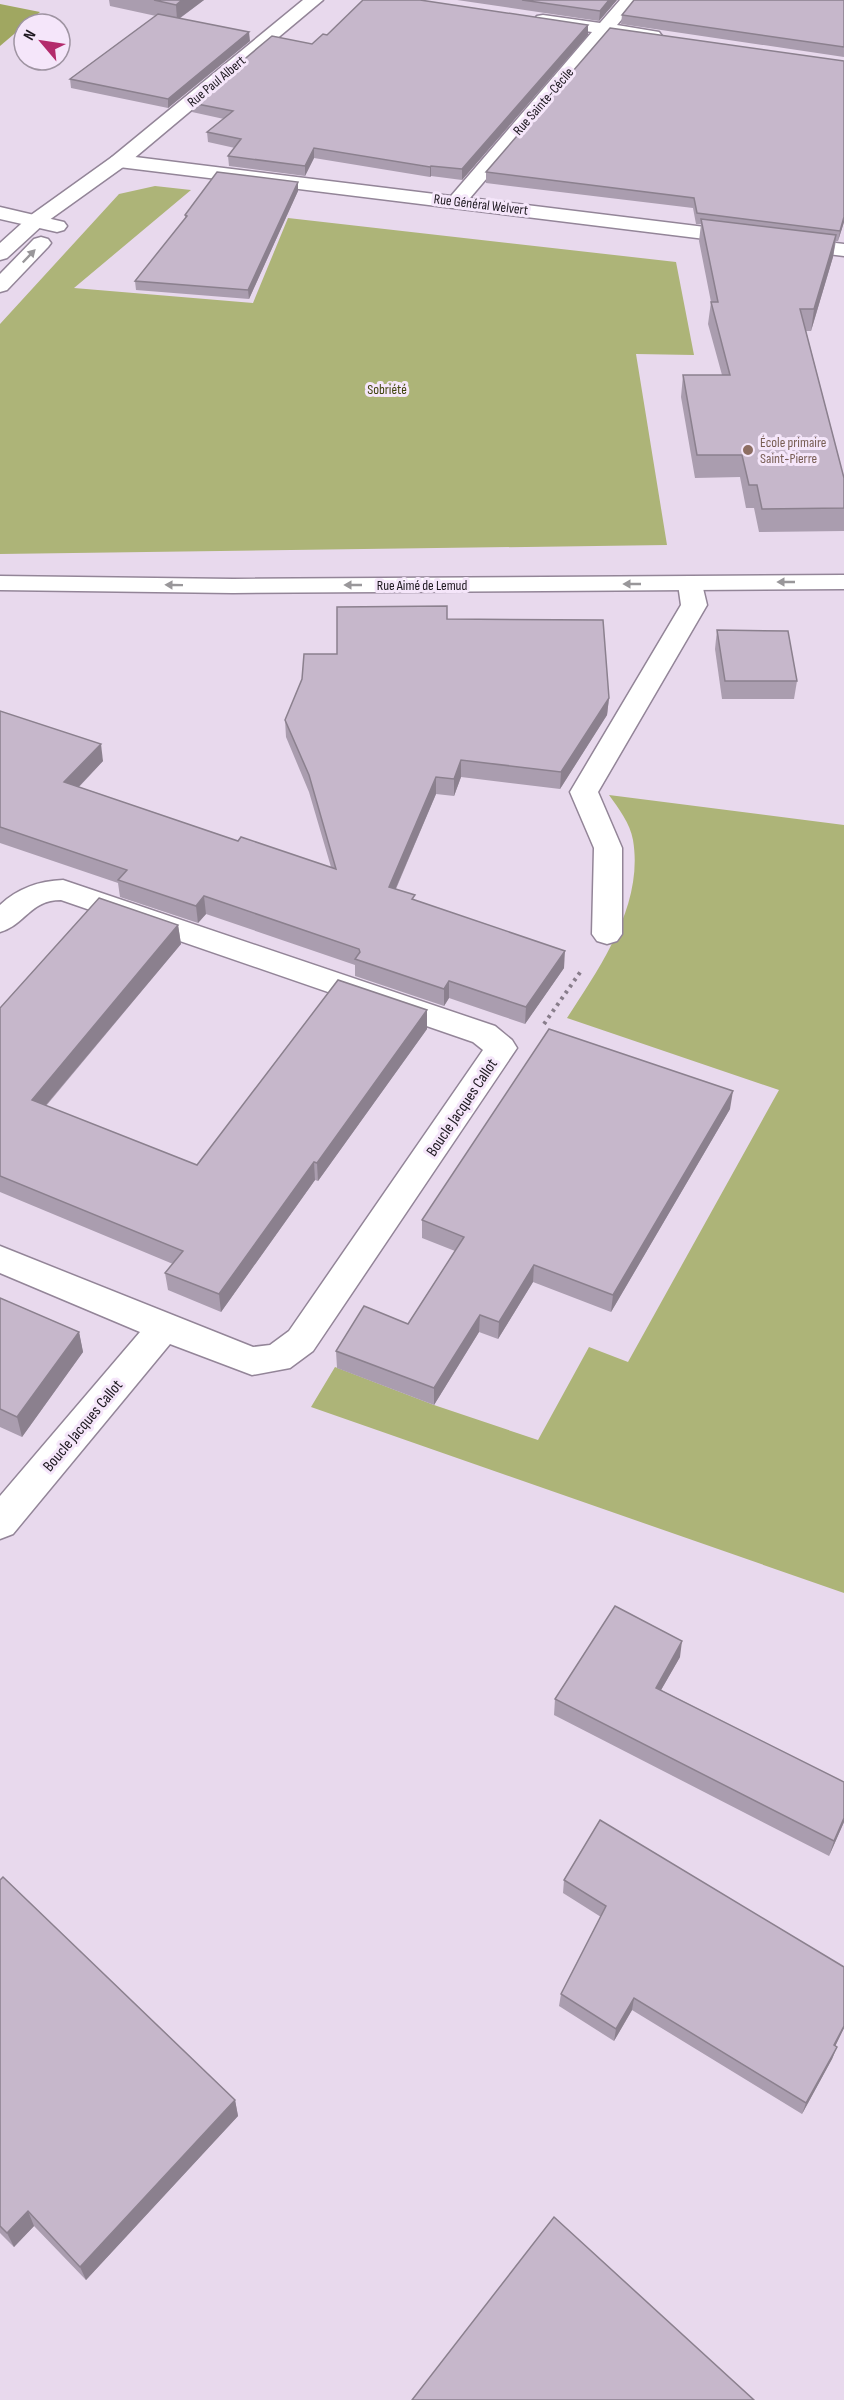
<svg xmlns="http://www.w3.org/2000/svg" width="844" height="2400" font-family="'Sofia Sans Condensed',sans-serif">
<rect width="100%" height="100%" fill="#e8d9ed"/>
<g fill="#adb478">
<path d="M155 186 191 190 74 288 253 303 288 218 676 262 694 355 636 354 667 545 0 554V324L119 194Z"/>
<path d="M609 795 844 825V1593L311 1407 335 1367 434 1405 538 1440 589 1347 628 1362 779 1090 567 1018C600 967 644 905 633 840 630 823 619 809 609 795Z"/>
</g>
<path fill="#a0a761" d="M0 4 40 12 0 46Z"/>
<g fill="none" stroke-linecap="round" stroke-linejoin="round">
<g stroke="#938598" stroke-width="3">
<path id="service" d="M690 577 699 579 702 584 707 605 598 792 622 848V934L617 941 607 944 597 941 592 934 594 848 570 792 681 605 678 584 681 579Z"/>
</g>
<g stroke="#938598" stroke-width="3">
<g id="minor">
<path d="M620 0H638L617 25 659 32 662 36 659 40 653 41 609 35 470 198 844 244V256L119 167 112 165 109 161 112 157 119 155 451 196 592 32 537 24 534 20 537 16 543 15 600 23Z"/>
<path d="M0 207 64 222 67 226 64 230 57 232 0 219Z"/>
<path d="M844 575V589L233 593 0 590V576L233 579Z"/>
<path d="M63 880 495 1026 512 1040 517 1048 313 1351 290 1368 252 1375 170 1344 13 1534 0 1539V1496L140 1332 0 1273V1246L253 1347 270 1345 289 1331 483 1050 473 1042 61 900C30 900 25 925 0 932V905C18 888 39 881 63 880Z"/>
</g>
</g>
<g stroke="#938598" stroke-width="3">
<g id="secondary">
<path d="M303 0H323L126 165 45 223 7 258 0 260V243L31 215 112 157Z"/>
<path d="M41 237 48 239 51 243 48 247 7 290 0 292V274L34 239Z"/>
</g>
</g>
<path stroke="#887d8b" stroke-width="4" stroke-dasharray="3 4.5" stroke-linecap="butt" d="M544 1024 581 971"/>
<use href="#service" fill="#fff" fill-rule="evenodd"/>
<use href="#minor" fill="#fff" fill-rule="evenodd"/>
<use href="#secondary" fill="#fff" fill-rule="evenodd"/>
</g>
<g fill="#aa9daf">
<path d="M109 0H204L179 19 250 41 168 108 71 88 70 79 156 16 110 6Z"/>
<path d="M457 0H617L599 21Z"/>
<path d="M844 0V57L621 24 622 15Z"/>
<path d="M327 35H588L462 180 431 176 430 177 314 158 305 176 229 166 228 156 235 148 208 142 207 132 224 119 192 112V103L312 44Z"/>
<path d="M844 61V222L838 241H836L833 257 811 331H806L844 478V531L759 532 754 508H746L740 477 695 478 681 397 683 375H722L708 324 711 302 699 241 701 224H696L693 208 486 183V172Z"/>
<path d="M298 182V191L249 299 136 290 135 281 185 219V215Z"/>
<path d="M447 619 609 698 607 715 560 789 461 777 454 796 436 794 396 889 415 900 564 968 525 1024 449 998 444 1006 355 976V965L206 914 198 923 120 897 118 883 0 843V711L103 761 79 787 238 841 331 867 309 792 286 737 285 720 337 654Z"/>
<path d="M717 630 797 681 794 699H722L715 649Z"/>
<path d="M178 925 181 944 46 1106 197 1165 427 1010V1029L318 1181 315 1180 221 1312 168 1290 165 1273 173 1264 0 1192V1008Z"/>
<path d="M730 1109 611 1312 533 1282 498 1339 479 1332 434 1405 337 1368 336 1351 408 1324 455 1251 422 1238V1220Z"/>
<path d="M0 1298 79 1332 83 1352 22 1437 0 1427Z"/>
<path d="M680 1657 661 1690 844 1782V1822L829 1856 554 1715 555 1699Z"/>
<path d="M0 1880 235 2100 238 2116 86 2280 34 2226 14 2247 0 2233Z"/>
<path d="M564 1880 844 1967V2028L835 2046 837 2047 832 2059 802 2114 632 2010 614 2041 559 2006 561 1994 601 1917 563 1893Z"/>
</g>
<g fill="#8b808e">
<path d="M182 0H204L177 20 176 5Z"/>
<path d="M609 0H617L599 21 600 11Z"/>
<path d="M588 25V35L462 180V169Z"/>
<path d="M249 32 250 41 168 108V99Z"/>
<path d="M314 148V158L305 176V166Z"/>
<path d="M431 166V176L430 177V167Z"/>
<path d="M298 182V191L249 299 248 290Z"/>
<path d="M844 217V222L838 241 840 231Z"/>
<path d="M836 235 833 257 811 331 814 309Z"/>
<path d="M609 698 607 715 560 789 561 772Z"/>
<path d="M101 744 103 761 67 799 64 782Z"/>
<path d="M461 760V777L454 796V779Z"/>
<path d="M436 777V794L389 904V887Z"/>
<path d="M204 896 206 914 198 923 196 906Z"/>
<path d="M178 925 181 944 35 1118 32 1100Z"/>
<path d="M565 951 564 968 525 1024 526 1007Z"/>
<path d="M449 981V998L444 1006V989Z"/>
<path d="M427 1010V1029L318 1181 317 1163Z"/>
<path d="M733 1091 730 1109 611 1312 613 1295Z"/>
<path d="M314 1162 315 1180 221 1312 219 1294Z"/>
<path d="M534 1265 533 1282 498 1339 499 1322Z"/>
<path d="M480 1315 479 1332 434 1405V1388Z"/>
<path d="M79 1332 83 1352 22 1437 17 1417Z"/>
<path d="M682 1641 680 1657 653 1704 656 1688Z"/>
<path d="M844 1818V1822L829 1856 834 1841Z"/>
<path d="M634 1998 632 2010 614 2041 616 2029Z"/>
<path d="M844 2026V2028L830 2057 834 2045Z"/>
<path d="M837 2047 832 2059 802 2114 806 2103Z"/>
<path d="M235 2100 238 2116 86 2280 80 2267Z"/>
<path d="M28 2211 34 2226 14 2247 7 2233Z"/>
</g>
<g fill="#c6b7cb" stroke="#8b808e" stroke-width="1.5">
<path d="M154 0H182L176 5Z"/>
<path d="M363 0H420L588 25 462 169 431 166 430 167 314 148 305 166 228 156 241 139 207 132 233 111 192 103 272 36 312 44 323 34 327 35Z"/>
<path d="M522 0H609L600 11Z"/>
<path d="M634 0H844V47L622 15Z"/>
<path d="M158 14 249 32 168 99 70 79Z"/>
<path d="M610 28 844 61V217L840 231 697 213 694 198 486 172Z"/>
<path d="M217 172 298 182 248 290 135 281 187 216 185 215Z"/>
<path d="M701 219 836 235 814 309H800L844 478V508L762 509 757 485H749L742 455H697L683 375H730L711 302H718Z"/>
<path d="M447 606V619L603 620 609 698 561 772 461 760 454 779 436 777 389 887 415 895 412 899 565 951 526 1007 449 981 444 989 355 959 360 952 359 949 204 896 196 906 118 880 127 870 0 827V711L101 744 64 782 238 841 241 837 336 869 309 775 285 720 302 679 304 654H337V607Z"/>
<path d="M717 630 788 631 797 681H725Z"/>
<path d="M99 898 178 925 32 1100 197 1165 338 980 427 1010 317 1163 314 1162 219 1294 165 1273 183 1251 0 1176V1008Z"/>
<path d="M549 1029 733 1091 613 1295 534 1265 499 1322 480 1315 434 1388 336 1351 364 1306 408 1324 464 1237 422 1220Z"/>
<path d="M0 1298 79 1332 17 1417 0 1409Z"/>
<path d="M615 1606 682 1641 656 1688 844 1782V1818L834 1841 555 1699Z"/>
<path d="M600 1820 844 1967V2026L834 2045 837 2047 806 2103 634 1998 616 2029 561 1994 606 1906 564 1880Z"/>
<path d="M3 1877 235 2100 80 2267 28 2211 7 2233 0 2226V1880Z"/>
<path d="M554 2217 754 2400H412Z"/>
</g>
<defs><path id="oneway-solid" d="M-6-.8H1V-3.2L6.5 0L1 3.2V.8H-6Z" transform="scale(1.5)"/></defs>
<g fill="#99979a">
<use href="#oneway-solid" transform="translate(29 256) rotate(-46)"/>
<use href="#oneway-solid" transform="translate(786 582) rotate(180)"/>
<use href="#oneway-solid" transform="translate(632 584) rotate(180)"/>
<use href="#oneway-solid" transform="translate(174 585) rotate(-179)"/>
<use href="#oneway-solid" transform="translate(353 585) rotate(180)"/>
</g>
<circle fill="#8d6e63" stroke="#f5e6fa" stroke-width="2" cx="748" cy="450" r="6"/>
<g text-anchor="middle" stroke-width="6" stroke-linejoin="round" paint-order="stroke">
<g font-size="14" fill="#1d181f" stroke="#f5e6fa">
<text transform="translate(216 81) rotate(-40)" y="5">Rue Paul Albert</text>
<text transform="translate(543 101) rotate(-49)" y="5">Rue Sainte-Cécile</text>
<text transform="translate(481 204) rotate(7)" y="5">Rue Général Welvert</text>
<text x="422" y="590">Rue Aimé de Lemud</text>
</g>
<g font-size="14" fill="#3f430c" stroke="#f5e6fa">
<text x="387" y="394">Sobriété</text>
</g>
<g font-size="14" fill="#785e54" stroke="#f5e6fa" text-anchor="start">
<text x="760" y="447">École primaire<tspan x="760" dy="16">Saint-Pierre</tspan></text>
</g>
<g font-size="16" fill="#1d181f" stroke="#f5e6fa">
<text transform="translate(461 1107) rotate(-56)" y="6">Boucle Jacques Callot</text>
<text transform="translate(82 1425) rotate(-50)" y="6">Boucle Jacques Callot</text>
</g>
</g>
<g transform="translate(42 42) rotate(299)"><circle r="28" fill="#f5e6fa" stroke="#9f94a2" stroke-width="1.5"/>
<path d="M0-4.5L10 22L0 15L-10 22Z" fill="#b32b6c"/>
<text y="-9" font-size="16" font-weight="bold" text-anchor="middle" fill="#1d181f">N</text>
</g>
</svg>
